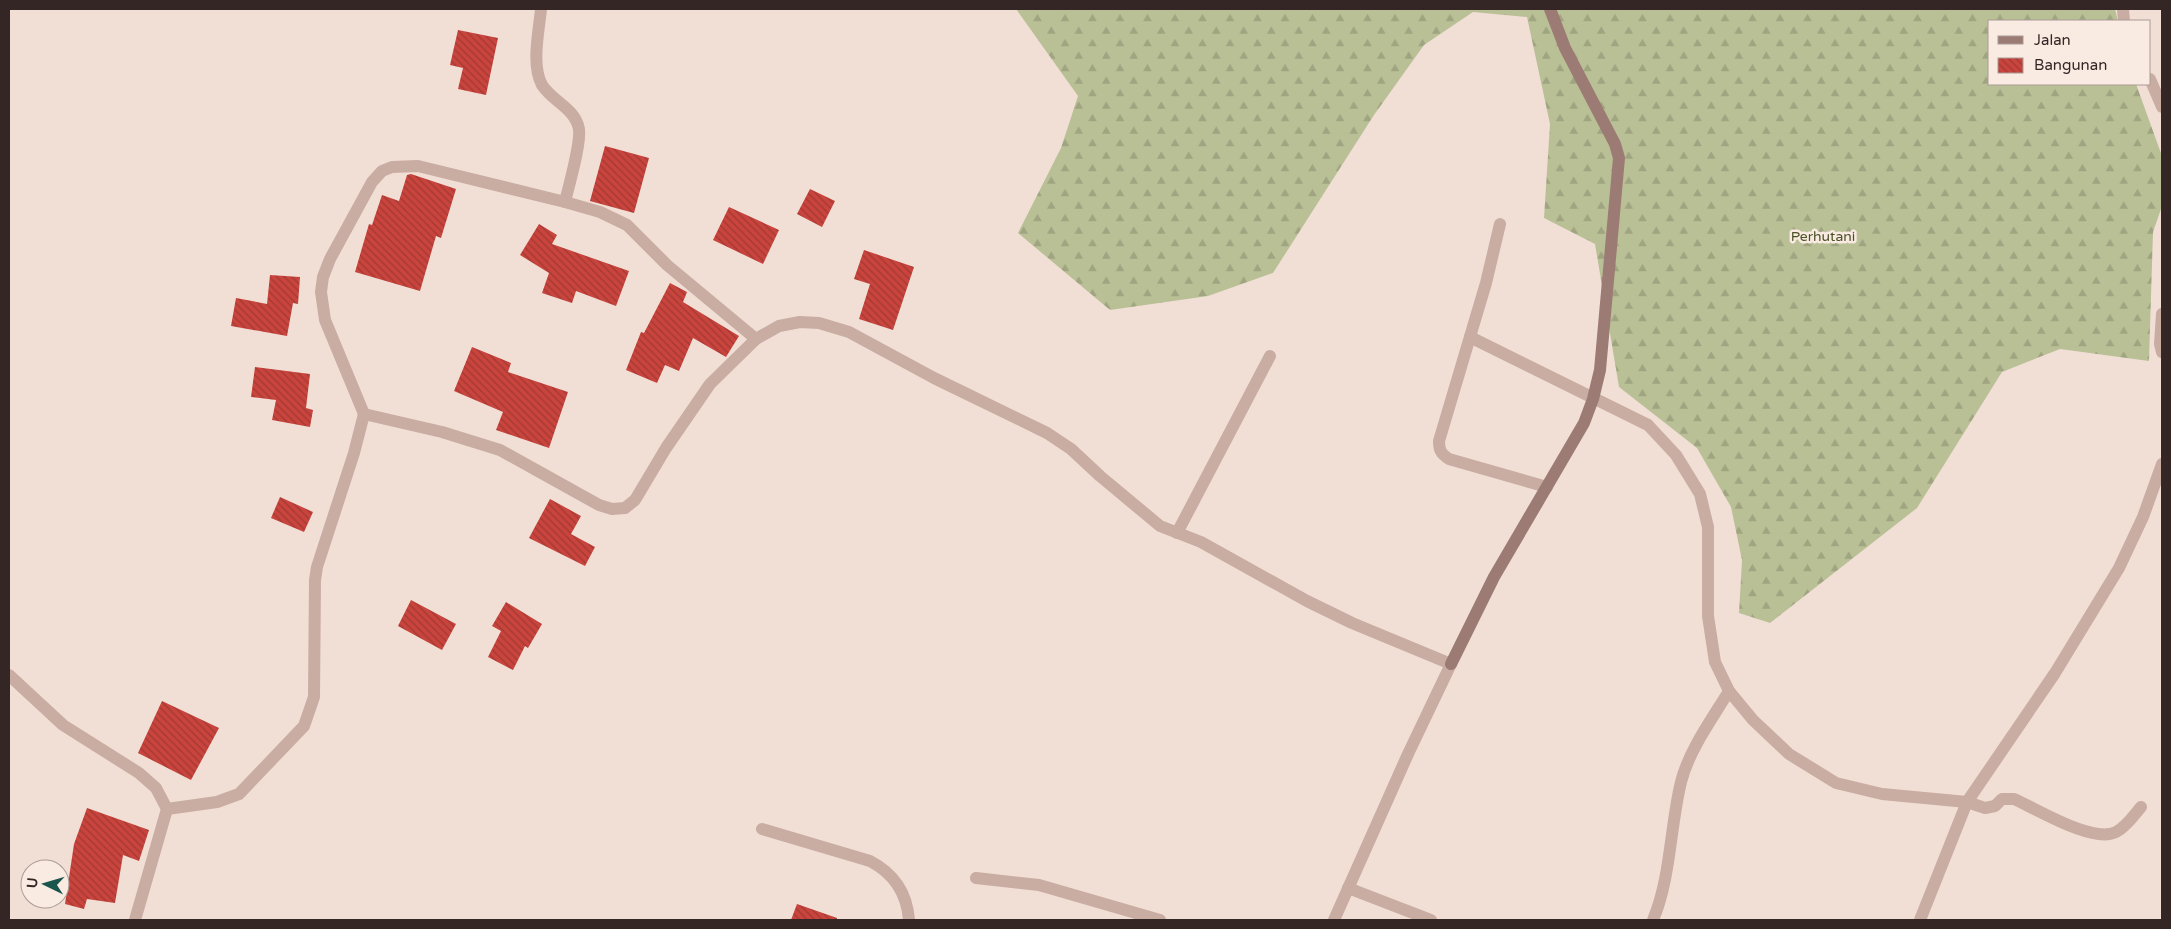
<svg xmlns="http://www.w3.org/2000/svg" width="2171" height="929" font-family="'Varela Round',sans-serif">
<defs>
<pattern id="forest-firs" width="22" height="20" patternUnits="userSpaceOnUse" patternTransform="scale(1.25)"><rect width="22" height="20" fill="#bac096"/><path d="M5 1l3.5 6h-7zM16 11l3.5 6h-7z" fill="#a0a581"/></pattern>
<pattern id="building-back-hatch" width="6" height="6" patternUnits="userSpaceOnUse" patternTransform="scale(1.25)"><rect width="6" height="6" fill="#c8443d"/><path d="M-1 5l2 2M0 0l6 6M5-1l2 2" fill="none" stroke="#a33933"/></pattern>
</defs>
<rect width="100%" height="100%" fill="#f1dfd6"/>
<path fill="url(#forest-firs)" d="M1016 9H2115L2118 21H1990V84H2136L2162 156V206L2153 232 2149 361 2060 349 2002 372 1917 508 1770 623 1739 613 1742 560 1731 507 1697 448 1619 387 1595 244 1544 218 1550 124 1527 17 1473 12 1424 45 1374 115 1273 273 1208 296 1110 310 1018 233 1061 148 1078 96Z"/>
<g fill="url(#building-back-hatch)">
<path d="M458 30 498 38 486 95 458 89 463 68 450 65Z"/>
<path d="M605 146 649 158 634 213 590 201Z"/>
<path d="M411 174 456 189 441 238 436 236 420 291 355 272 369 224 372 225 382 195 399 201 407 175Z"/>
<path d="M810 189 835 201 822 227 797 214Z"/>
<path d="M729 207 779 230 763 264 713 240Z"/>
<path d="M539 224 557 235 552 244 629 271 616 306 576 291 572 303 542 293 549 273 520 255Z"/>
<path d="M864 250 914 267 893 330 859 319 870 284 854 279Z"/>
<path d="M270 275 300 277 298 304 293 303 287 336 231 326 236 298 267 304Z"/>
<path d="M670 283 687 292 683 302 739 336 726 357 693 338 679 371 665 365 657 383 626 370 641 332 644 333Z"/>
<path d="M472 347 511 363 508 372 568 392 549 448 496 430 503 412 454 391Z"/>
<path d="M255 367 310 374 306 408 313 410 310 427 272 420 276 400 251 397Z"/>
<path d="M280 497 313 512 304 532 271 518Z"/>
<path d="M550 499 581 516 571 534 595 547 585 566 529 538Z"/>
<path d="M411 600 456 624 442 650 398 626Z"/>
<path d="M506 602 542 624 528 648 525 646 513 670 488 657 501 631 492 626Z"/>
<path d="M162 701 219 728 191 780 138 753Z"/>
<path d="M87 808 149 830 139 861 123 855 115 903 87 899 84 909 65 904 74 844Z"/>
<path d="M797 904 837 918V920H791Z"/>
</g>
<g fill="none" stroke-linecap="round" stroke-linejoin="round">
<g stroke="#c9aca2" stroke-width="12">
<path d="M541 9C539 31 531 65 542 85 553 102 575 108 579 129 581 144 569 185 565 202"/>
<path d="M2123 9 2124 21"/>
<path d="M2150 79 2162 107"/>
<path d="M1500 224 1486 283 1439 441C1439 450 1441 454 1449 459L1547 487"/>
<path d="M2162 314 2160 344 2162 352"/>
<path d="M1470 337 1648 425 1676 455 1700 494 1708 527V616L1715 662 1729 691 1753 720 1789 754 1836 783 1882 794 1967 802 1985 808 1995 806 2002 799H2014C2037 809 2093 844 2116 832 2126 827 2134 815 2141 807"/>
<path d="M364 414 325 320 321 292 323 277 330 259 372 182 382 171 392 167 418 166 565 202 600 212 627 225 667 265 756 339"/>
<path d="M1177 533 1270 356"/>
<path d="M9 675 63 725 139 773 156 788 167 809 135 920"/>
<path d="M167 809 217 802 239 794 304 726 314 697 315 580 317 567 354 453 364 414 442 432 500 450 599 505 612 509 625 508 635 500 666 448 710 384 756 339 779 326 800 322 819 323 849 332 934 378 1047 433 1071 449 1100 476 1160 526 1201 542 1307 601 1352 623 1451 664 1408 754 1334 920"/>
<path d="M762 829 870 861C893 873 907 893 909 920"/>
<path d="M976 878 1039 885 1160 920"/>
<path d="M1348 888 1431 920"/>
<path d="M1653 920C1671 877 1670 827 1681 782 1689 750 1712 719 1729 691"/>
<path d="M1920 920 1967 802 2055 673 2119 568 2143 517 2162 464"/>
</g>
<path stroke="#9c7b74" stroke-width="12" d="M1451 664 1494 577 1584 423 1593 399 1600 370 1619 158 1615 144 1565 48 1550 9"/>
</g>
<g text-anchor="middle" stroke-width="5" stroke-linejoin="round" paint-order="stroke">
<g font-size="14" fill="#4b5228" stroke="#f9eae2">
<text x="1823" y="241">Perhutani</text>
</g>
</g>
<rect width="2171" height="929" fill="none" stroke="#332625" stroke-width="20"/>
<rect x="1988" y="20" width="162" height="65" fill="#f9eae2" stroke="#aa9c96"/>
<rect x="1998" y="36" width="25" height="8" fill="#9c7b74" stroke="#aa9c96"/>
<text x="2034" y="45" font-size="15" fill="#332625">Jalan</text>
<rect x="1998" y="58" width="25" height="15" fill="url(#building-back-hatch)" stroke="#aa9c96"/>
<text x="2034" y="70" font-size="15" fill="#332625">Bangunan</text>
<g transform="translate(45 884) rotate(275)"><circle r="24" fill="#f9eae2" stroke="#aa9c96"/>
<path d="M0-4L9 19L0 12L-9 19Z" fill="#1a554d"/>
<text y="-8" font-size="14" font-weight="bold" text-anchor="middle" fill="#332625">U</text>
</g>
</svg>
